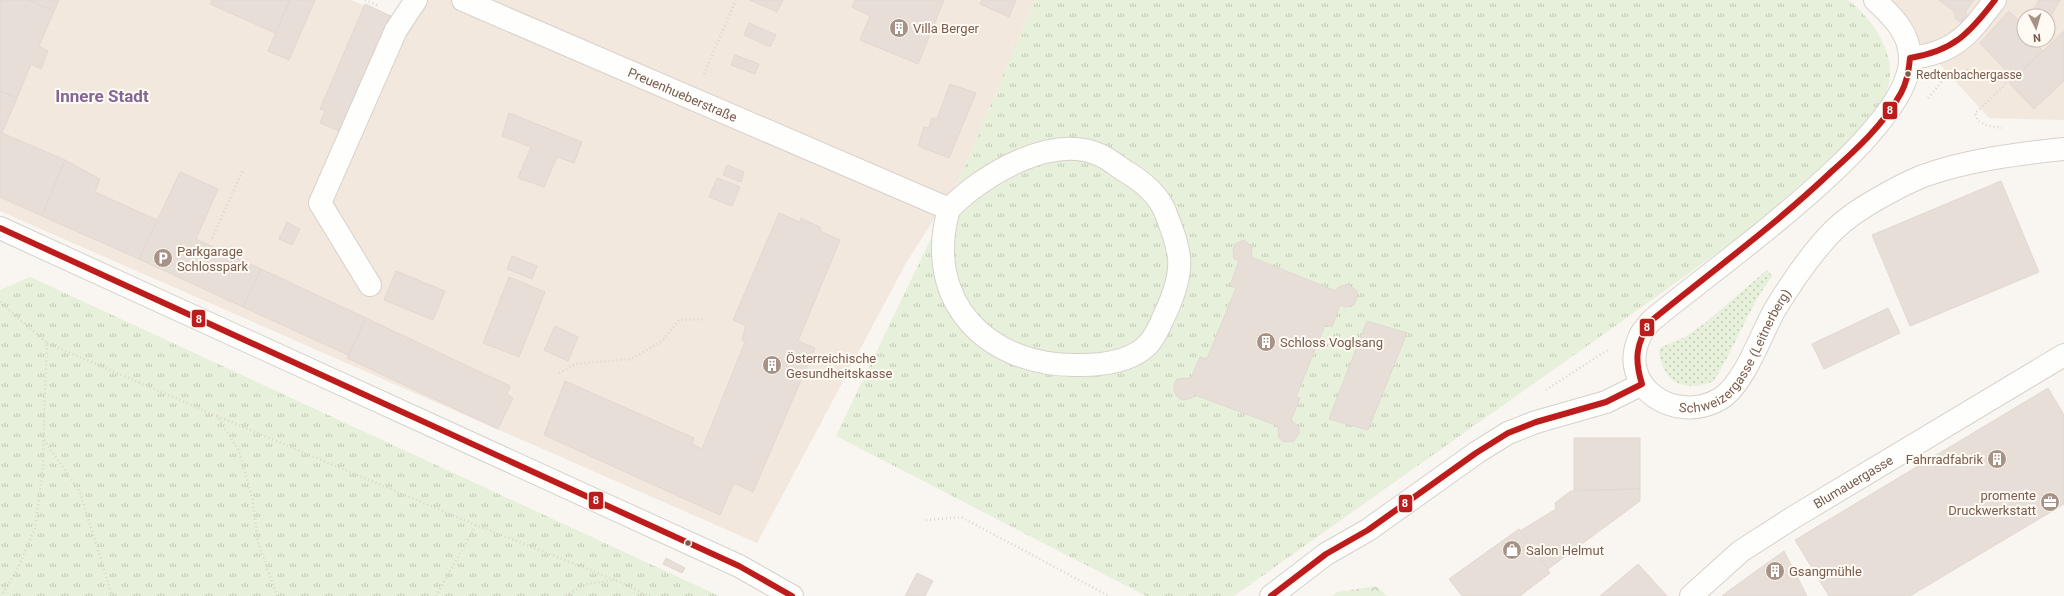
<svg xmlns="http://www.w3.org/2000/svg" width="2064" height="596" font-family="Roboto,sans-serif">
<defs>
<pattern id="grass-dots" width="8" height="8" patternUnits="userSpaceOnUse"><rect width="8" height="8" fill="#e7f0db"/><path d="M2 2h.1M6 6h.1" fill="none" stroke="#c0c6b4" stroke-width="1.8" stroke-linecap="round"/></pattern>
<pattern id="forest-crowns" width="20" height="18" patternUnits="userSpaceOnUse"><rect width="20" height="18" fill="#e7f0db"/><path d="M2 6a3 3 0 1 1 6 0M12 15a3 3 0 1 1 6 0" fill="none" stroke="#c0c6b4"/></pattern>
<pattern id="park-tufts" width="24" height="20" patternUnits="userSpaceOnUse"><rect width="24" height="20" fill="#e7f0db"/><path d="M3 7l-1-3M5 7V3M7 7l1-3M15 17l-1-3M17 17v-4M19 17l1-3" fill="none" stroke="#c0c6b4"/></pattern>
</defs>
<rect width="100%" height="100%" fill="#f9f5f0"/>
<g fill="#f2e8de" fill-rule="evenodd">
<path d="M0 0H351L402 22 412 0H1035L959 180 906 263 757 543 0 211Z"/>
<path d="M1881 0H2064V120L1989 118ZM2024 16H2048V40H2024Z"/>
</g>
<path fill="url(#grass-dots)" d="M1767 270 1772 276C1748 309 1735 347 1714 381 1694 390 1669 388 1662 364 1660 358 1658 354 1660 348L1685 337 1705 323Z"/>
<path fill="url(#forest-crowns)" d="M1376 586 1387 596H1332L1338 592Z"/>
<g fill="url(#park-tufts)">
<path d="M1035 0H1848C1875 21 1900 58 1886 93 1865 143 1818 175 1777 208 1715 256 1651 300 1587 346 1469 429 1351 513 1234 596H1146L836 436 959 180Z"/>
<path d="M30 277 717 595 720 596H0V290Z"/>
</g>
<g fill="#e6ded7" stroke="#e2d8d2">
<path d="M0 0H28L54 11 39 46 48 51 41 69 31 64 17 98 0 91Z"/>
<path d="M28 0H59L54 11Z"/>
<path d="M212 0H290L275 33 210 4Z"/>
<path d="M290 0H315L289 60 268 51Z"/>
<path d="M750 0H783L777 12Z"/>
<path d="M855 0H944L918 64 860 40 870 16 852 7Z"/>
<path d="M982 0H1016L1009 17 980 4Z"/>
<path d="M1939 0H1974L1966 11 1967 18 1960 22 1955 18V12Z"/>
<path d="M2039 0H2060L2048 21V16H2030Z"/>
<path d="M365 4 393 17 342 132 320 123 325 111 320 109Z"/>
<path d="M2009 11 2024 26V40H2037L2035 43 2043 51 2013 78 1980 43Z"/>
<path d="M749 23 776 35 770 47 744 35Z"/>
<path d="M2064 31V81L2034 109 2009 83Z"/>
<path d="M735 55 759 64 755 74 731 65Z"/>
<path d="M950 84 976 93 949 158 918 146 924 127 929 128 932 118 937 119Z"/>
<path d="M0 91 17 98 2 133 65 160 42 216 0 197Z"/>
<path d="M509 113 582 142 574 163 557 157 544 187 518 178 531 147 502 136Z"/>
<path d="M65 160 100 179 95 192 157 220 139 259 42 216Z"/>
<path d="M727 165 744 172 741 182 723 175Z"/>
<path d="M180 172 218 189 196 239 261 269 243 307 139 259Z"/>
<path d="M717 178 740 187 732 206 709 197Z"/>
<path d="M2001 181 2039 272 1910 326 1872 235Z"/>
<path d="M779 213 800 222 801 218 821 228 820 231 840 240 798 341 815 348 753 492 734 483 720 515 544 435 565 381 694 438 692 444 702 449 745 342 742 340 746 326 733 320Z"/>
<path d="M287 222 300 229 292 245 279 239Z"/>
<path d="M1244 240 1252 247 1251 257 1336 291 1339 287 1348 284 1356 290 1358 295 1354 305 1345 307 1340 305 1332 327 1325 325 1296 397 1300 398 1291 420 1299 427V433L1294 441 1284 442 1279 438 1278 426 1195 395 1192 398 1184 400 1178 398 1174 391V384L1177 379 1191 378 1200 357 1207 359 1236 288 1230 285 1239 261 1234 259 1233 249 1235 244Z"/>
<path d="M512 256 537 266 532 279 507 269Z"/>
<path d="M261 269 366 318 348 355 243 307Z"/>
<path d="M396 271 445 291 433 320 384 300Z"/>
<path d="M509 277 545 292 519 357 483 343Z"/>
<path d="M1888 308 1900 333 1824 369 1812 344Z"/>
<path d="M366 318 510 386 507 394 513 398 498 429 347 358Z"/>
<path d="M1367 321 1407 333 1368 430 1329 419Z"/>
<path d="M555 326 578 337 568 361 544 350Z"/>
<path d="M2048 388 2064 415V504L1910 596H1829L1795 540Z"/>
<path d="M1574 438H1640V489L1574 490Z"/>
<path d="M1640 489V501L1548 569 1520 531 1556 509 1555 503 1571 491Z"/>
<path d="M1519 529 1550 573 1520 596H1462L1449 579Z"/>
<path d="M1784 551 1807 596H1722L1727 592Z"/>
<path d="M666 558 685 568 682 573 663 564Z"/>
<path d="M1638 564 1667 596H1600Z"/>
<path d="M917 573 933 581 925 596H905Z"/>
</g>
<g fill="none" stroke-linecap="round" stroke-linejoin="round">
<g stroke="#d7d1cb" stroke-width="24">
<g id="minor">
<path id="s1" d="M463 0 949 209C922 302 989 368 1081 365 1101 365 1126 362 1143 349 1155 340 1160 324 1167 310 1185 269 1182 254 1166 214 1159 194 1142 181 1125 171 1117 166 1109 159 1100 155 1052 133 982 175 949 209"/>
<path id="s2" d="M1875 0C1892 16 1910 33 1910 58 1912 133 1708 272 1651 321 1647 326 1642 331 1640 336 1616 387 1675 425 1720 399 1743 386 1761 335 1774 311 1791 283 1811 253 1834 230 1847 217 1863 207 1879 198 1893 190 1908 182 1923 176 1967 160 2017 154 2064 149"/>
<path d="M1910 58C1956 53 1969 34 1995 0"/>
<path d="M0 228 739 566 792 596"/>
<path d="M370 285 320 203 396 30 416 0"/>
<path d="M1271 596 1326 554 1368 530 1476 453 1508 433 1536 422 1606 402 1642 384"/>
<path id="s3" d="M1691 596 1741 551 1794 517 2064 355"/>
</g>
</g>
<g stroke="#dcd5d0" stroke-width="2.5" stroke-dasharray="1 3" stroke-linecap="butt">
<path d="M365 0 379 6"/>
<path d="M1967 69 1968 74 2004 77 2006 80 2004 86 1975 113 1978 121 1986 125 2002 128"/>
<path d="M704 74 736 0"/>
<path d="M1928 98 1943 80"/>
<path d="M212 238 243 170"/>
<path d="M0 302 47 343 44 415 43 470 35 528 17 570 1 596"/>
<path d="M47 343 217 416 239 451 252 497 258 542 277 596"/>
<path d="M559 373 576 364 631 359 662 341 679 320 703 319"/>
<path d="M1546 390 1609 349"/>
<path d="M217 416 476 525 615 580 650 596"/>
<path d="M44 440 80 492 112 596"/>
<path d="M926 520 961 517 1109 596"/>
<path d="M436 596 476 525"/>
<path d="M566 596 586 584 615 580"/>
</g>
<use href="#minor" stroke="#fefefd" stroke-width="22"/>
<g stroke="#fffaf3" stroke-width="9">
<g id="bus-1">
<path d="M0 228 739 566 792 596"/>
<path d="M1271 596 1326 554 1368 530 1476 453 1508 433 1536 422 1606 402 1642 384C1634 359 1636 343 1651 321 1711 272 1774 226 1831 172 1857 149 1884 124 1901 93 1907 82 1909 70 1910 58 1953 51 1969 34 1995 0"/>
</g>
</g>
<use href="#bus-1" stroke="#bd1c1d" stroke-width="6"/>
</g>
<defs>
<g id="building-disc" transform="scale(1)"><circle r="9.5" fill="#a69286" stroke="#fffaf3"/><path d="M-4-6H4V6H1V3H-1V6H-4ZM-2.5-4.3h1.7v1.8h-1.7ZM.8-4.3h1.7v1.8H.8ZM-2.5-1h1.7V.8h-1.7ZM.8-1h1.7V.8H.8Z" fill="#fff"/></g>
<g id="parking-disc" transform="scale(1)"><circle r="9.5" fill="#a69286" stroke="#fffaf3"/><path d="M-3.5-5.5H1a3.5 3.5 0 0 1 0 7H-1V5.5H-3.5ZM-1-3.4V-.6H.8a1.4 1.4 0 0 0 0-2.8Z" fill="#fff"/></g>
<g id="office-disc" transform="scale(1)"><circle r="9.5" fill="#a69286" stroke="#fffaf3"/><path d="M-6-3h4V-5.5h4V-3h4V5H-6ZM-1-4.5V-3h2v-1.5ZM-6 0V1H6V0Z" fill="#fff"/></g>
<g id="shop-disc" transform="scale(1)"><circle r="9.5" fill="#a69286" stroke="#fffaf3"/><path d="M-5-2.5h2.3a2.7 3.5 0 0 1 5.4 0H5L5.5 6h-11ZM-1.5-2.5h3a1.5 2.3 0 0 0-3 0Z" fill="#fff"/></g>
</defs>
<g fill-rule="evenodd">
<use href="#building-disc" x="899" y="28"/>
<use href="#parking-disc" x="163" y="258"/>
<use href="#building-disc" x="1266" y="342"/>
<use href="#building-disc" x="772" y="365"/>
<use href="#building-disc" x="1997" y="459"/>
<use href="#office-disc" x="2050" y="502"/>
<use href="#shop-disc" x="1512" y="550"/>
<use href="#building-disc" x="1775" y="571"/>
</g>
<g fill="#7a5c4d" stroke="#fffaf3" stroke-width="1.5">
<circle cx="1908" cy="74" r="3.5"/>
<circle cx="688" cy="543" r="3.5"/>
</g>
<g text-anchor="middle" stroke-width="4" stroke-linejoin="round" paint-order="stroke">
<g font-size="12" fill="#7a5c4d" stroke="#fffaf3" text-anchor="start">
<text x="1916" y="79">Redtenbachergasse</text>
</g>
<g font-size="13" fill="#7a5c4d" stroke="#fffaf3" text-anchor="start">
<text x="913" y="33">Villa Berger</text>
<text x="177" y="256">Parkgarage<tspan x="177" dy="15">Schlosspark</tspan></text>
<text x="1280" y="347">Schloss Voglsang</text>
<text x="786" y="363">Österreichische<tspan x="786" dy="15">Gesundheitskasse</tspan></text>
<text x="1983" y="464" text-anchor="end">Fahrradfabrik</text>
<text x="2036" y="500" text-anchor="end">promente<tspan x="2036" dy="15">Druckwerkstatt</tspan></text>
<text x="1526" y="555">Salon Helmut</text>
<text x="1789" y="576">Gsangmühle</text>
</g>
<g font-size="13" fill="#7a5c4d" stroke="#fffaf3">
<text dy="5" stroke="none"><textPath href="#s1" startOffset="239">Preuenhueberstraße</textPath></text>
<text dy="5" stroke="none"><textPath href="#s2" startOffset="645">Schweizergasse (Leitnerberg)</textPath></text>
<text dy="5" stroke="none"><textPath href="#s3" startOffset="199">Blumauergasse</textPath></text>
</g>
<g font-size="17" font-weight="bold" fill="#846695" stroke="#fffaf3">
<text x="102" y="102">Innere Stadt</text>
</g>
</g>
<g stroke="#fffaf3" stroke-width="1.5">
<rect x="1882" y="101" width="16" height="19" rx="4" fill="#bd1c1d"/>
<rect x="191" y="309" width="15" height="19" rx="4" fill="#bd1c1d"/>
<rect x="1639" y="318" width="16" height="19" rx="4" fill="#bd1c1d"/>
<rect x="588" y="491" width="16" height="19" rx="4" fill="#bd1c1d"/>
<rect x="1398" y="494" width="15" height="19" rx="4" fill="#bd1c1d"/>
</g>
<g font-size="11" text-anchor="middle" font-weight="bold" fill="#fff">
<text x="1890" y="114">8</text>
<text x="199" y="323">8</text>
<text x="1647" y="331">8</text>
<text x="596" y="504">8</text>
<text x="1405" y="507">8</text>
</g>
<g transform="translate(2036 28) rotate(175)"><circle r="19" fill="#fffaf3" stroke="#cabbb1"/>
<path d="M0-3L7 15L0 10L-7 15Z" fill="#a69286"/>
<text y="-6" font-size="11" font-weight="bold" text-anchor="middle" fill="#7a5c4d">N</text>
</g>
</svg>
